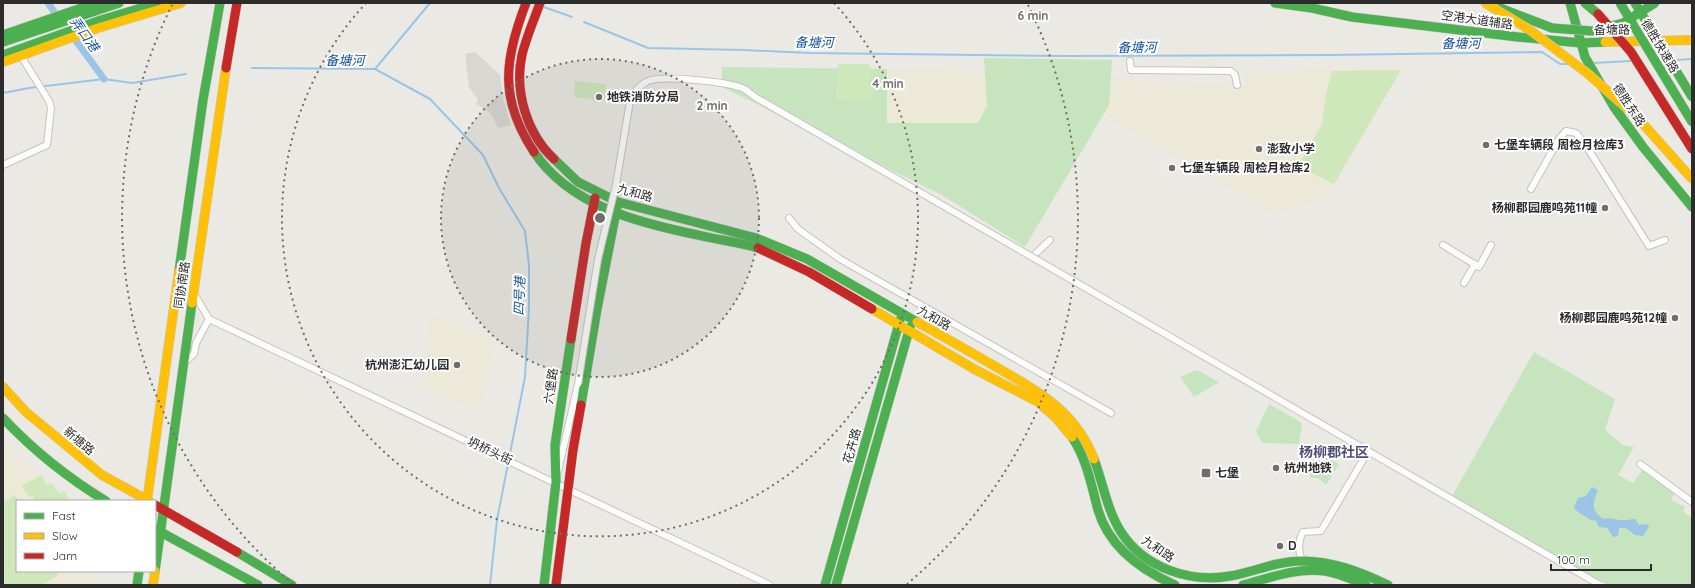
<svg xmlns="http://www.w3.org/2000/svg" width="1695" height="588" font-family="Quicksand,'Noto Sans SC',sans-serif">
<rect width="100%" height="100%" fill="#eae9e3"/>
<g fill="#ece9d9">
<path d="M1404 65 1329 194 1276 214 1103 114 1109 105 1112 77 1121 80 1245 88 1246 74Z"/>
<path d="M887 69 985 72 987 106 979 123H887Z"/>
<path d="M431 316 493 342 479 410 423 387Z"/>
<path d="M3 444 16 457 74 501H17V571H96L94 585H3Z"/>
</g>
<g fill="#c6e5be">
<path d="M984 58 1112 60 1109 105 1025 247 942 195 722 87V67L887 69V123H978L987 106Z"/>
<path d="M1534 352 1615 399 1605 430 1623 445 1634 447 1618 475 1633 483 1642 470 1675 492 1671 500 1685 507 1683 511 1692 518V585H1608L1452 496Z"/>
<path d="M1197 370 1219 382 1194 397 1180 377Z"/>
<path d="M1269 404 1302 423 1299 444 1262 443 1256 431Z"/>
<path d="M1309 453 1321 454 1339 464 1326 485 1318 478H1310Z"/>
</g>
<g fill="#cfe8bb">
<path d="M838 64H870L869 83 874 84 873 101 836 100Z"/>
<path d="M1401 70 1334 184 1298 166 1322 124 1326 94 1332 71Z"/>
<path d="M575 81 606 84 604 101 574 97Z"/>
<path d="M41 475 47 485 52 483 59 494 64 491 70 501H36L32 496 29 497 22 486Z"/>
<path d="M15 495 18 501H17V571H58V575L42 585H3V503Z"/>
</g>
<path fill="#d8d7d1" d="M475 52 500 75 503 98 511 125 498 128 492 115 485 109 476 104 478 100 469 87 465 54Z"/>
<path fill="#9ac5e7" d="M1592 487 1598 490C1593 501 1590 512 1604 519 1610 517 1614 520 1621 520 1625 521 1630 519 1635 519L1639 525 1647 524 1649 527 1643 536 1635 535 1626 528H1619L1618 536 1613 537 1607 528 1599 527 1596 521 1590 520C1586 515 1577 514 1574 507L1578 498 1586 496Z"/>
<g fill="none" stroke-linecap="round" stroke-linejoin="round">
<g stroke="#9ac5e7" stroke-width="2">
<path d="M541 6 572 17"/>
<path d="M584 22 648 48 745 50 810 53 1069 56 1331 55 1542 52 1560 64H1567"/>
<path d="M1675 60 1692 59"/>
<path d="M1593 63 1631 61"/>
<path d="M252 68 375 69 430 99 483 155 499 188 525 231 529 265V308L525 377 497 520 490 585"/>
<path d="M375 69 430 3"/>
<path d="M3 93 29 88 104 79 132 83 186 74"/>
</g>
<g stroke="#9ac5e7" stroke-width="7">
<path d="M48 3 60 20"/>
<path d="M71 34 104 79"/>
</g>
<g stroke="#c4c4c3" stroke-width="8">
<g id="street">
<path d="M1130 61 1131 70 1231 71 1235 75 1237 85"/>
<path d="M3 165 47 145 51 108 49 101 21 56"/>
<path d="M1531 189 1559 139 1566 131 1576 133 1585 144 1649 246 1665 240"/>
<path d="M789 218 798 229 840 259 1111 413"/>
<path d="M1443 245 1479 267 1491 245"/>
<path d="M1032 257 1050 240"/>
<path d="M1464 283 1475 264"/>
<path d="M193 292 209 319 770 585"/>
<path d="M184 363 194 354 196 343 209 319"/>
<path d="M1640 464 1692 502"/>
<path d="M558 471 578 384 575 412"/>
<path d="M1302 561C1298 551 1298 541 1303 532L1321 531 1363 460"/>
</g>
</g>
<g stroke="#c4c4c3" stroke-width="10">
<g id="fast">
<path d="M1275 3 1312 8 1352 17 1518 37 1581 43 1605 42"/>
<path d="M1570 3 1585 57 1614 107 1643 147 1692 207"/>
<path d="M1585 3 1598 14"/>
<path d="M1500 8 1552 28"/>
<path d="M3 35 96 3"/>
<path d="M3 42 119 3"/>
<path d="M3 55 101 20 158 3"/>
<path d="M534 152C570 206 639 223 698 235 718 240 739 242 758 248"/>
<path d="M554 159 578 182 618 202 756 238 807 259 917 322"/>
<path d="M179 271 203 100 220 3"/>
<path d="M581 405 597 309 617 207"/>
<path d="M3 418C34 451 68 478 106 501"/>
<path d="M1072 437C1087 460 1091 484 1098 510 1109 547 1141 570 1175 585"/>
<path d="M1094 459C1103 483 1107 510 1121 532 1144 568 1190 583 1230 576 1254 572 1276 561 1301 561 1333 561 1360 572 1388 585"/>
<path d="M155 529 258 585"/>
<path d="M237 552 292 585"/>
<path d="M155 571 192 303"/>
<path d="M137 585 139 571"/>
<path d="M544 585 556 482 555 445 571 339"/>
<path d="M825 585 900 320"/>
<path d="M836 585 910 327"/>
<path d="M1243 585C1269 578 1298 567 1325 571 1339 573 1353 580 1366 585"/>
</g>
</g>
<g stroke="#c4c4c3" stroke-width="10">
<g id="slow">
<path d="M1605 42 1692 40"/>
<path d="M3 62 98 28 181 3"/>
<path d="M192 303 226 68"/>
<path d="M872 309 974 369 1038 402 1056 418 1072 437"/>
<path d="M917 322C942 336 967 350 991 364 1035 390 1074 408 1094 459"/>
<path d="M3 387 26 412 102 475 149 501"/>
<path d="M147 501 179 271"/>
<path d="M153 585 155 571"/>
</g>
</g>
<g stroke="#c4c4c3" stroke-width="10">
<g id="jam">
<path d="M526 3C504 60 499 99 534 152"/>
<path d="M540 3C534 20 526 38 522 55 514 91 527 134 554 159"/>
<path d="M226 68 237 3"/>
<path d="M758 248 809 272 872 309"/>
<path d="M571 339 586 243 595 198"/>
<path d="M155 505 237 552"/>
<path d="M556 585 573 450 581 405"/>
</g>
</g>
<use href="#street" stroke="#fcfcfb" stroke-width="6"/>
<use href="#fast" stroke="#4caf50" stroke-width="9"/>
<use href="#slow" stroke="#ffc107" stroke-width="9"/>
<use href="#jam" stroke="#c62828" stroke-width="9"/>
<g stroke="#c4c4c3" stroke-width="8" stroke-linecap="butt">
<path id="street-bridge" d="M578 384 598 259 616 185 630 101C634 92 638 86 648 81 663 75 727 82 742 88 747 90 751 94 755 97L1600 585"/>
</g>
<g stroke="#c6c5c2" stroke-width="10" stroke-linecap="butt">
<g id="fast-bridge">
<path d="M1620 3 1692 122"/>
<path d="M1635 3 1692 97"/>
<path d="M1552 28 1592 31 1623 23 1655 3"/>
</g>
</g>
<g stroke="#c6c5c2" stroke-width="10" stroke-linecap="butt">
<path id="slow-bridge" d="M1485 3 1530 30 1587 73 1637 117 1692 179"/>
</g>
<g stroke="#c6c5c2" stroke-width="10" stroke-linecap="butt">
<path id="jam-bridge" d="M1598 14 1631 52 1692 149"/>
</g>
<use href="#street-bridge" stroke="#fcfcfb" stroke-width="6"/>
<use href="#fast-bridge" stroke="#4caf50" stroke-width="9"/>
<use href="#slow-bridge" stroke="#ffc107" stroke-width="9"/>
<use href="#jam-bridge" stroke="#c62828" stroke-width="9"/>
</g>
<circle cx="600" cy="218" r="159" fill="#6e6e6c" fill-opacity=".12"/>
<g fill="none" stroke="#6e6e6c" stroke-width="2" stroke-dasharray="2 4">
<circle cx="600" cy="218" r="159"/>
<path d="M834 3A318 318 0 1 1 366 3"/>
<path d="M293 584A478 478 0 0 1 172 5M1028 5A478 478 0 0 1 907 584"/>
</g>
<g fill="#6e6e6c" stroke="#fff" stroke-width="1.5">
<circle cx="599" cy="97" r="4"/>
<circle cx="1486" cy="145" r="4"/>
<circle cx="1259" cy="149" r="4"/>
<circle cx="1172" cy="168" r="4"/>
<circle cx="1605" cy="208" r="4"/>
<circle cx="1675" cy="318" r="4"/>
<circle cx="457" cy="365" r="4"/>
<circle cx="1276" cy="468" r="4"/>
<rect x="1201" y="468" width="10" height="10" rx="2"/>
<circle cx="1280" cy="546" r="4"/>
</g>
<g text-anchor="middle" stroke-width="4" stroke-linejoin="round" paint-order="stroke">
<g font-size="12" fill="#2c2c2c" stroke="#fff">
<text transform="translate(1477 20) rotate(8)" y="4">空港大道辅路</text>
<text transform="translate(1612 30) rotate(-1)" y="4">备塘路</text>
<text transform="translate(1660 46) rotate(59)" y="4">德胜快速路</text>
<text transform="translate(1629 105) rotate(57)" y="4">德胜东路</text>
<text transform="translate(635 193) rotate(16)" y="4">九和路</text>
<text transform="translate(182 285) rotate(-82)" y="4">同协南路</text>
<text transform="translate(934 318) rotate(30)" y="4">九和路</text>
<text transform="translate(551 386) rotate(-82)" y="4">六堡路</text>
<text transform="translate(79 441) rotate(40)" y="4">新塘路</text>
<text transform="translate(852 446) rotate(-74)" y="4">花卉路</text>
<text transform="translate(490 451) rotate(25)" y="4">坍桥头街</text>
<text transform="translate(1158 549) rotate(34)" y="4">九和路</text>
</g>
<g font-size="12" font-weight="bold" fill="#2c2c2c" stroke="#fff" text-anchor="start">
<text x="607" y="101">地铁消防分局</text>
<text x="1494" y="149">七堡车辆段 周检月检库3</text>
<text x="1267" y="153">澎致小学</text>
<text x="1180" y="172">七堡车辆段 周检月检库2</text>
<text x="1597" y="212" text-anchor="end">杨柳郡园鹿鸣苑11幢</text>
<text x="1667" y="322" text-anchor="end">杨柳郡园鹿鸣苑12幢</text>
<text x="449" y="369" text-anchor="end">杭州澎汇幼儿园</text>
<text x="1284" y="472">杭州地铁</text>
<text x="1215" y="477">七堡</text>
<text x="1288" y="550">D</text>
</g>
<g font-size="13" font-style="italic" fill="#145298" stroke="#fff">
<text transform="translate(85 34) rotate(54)" y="5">弄口港</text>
<text transform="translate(814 42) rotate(1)" y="5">备塘河</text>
<text transform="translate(1461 43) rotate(-1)" y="5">备塘河</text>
<text transform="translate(1137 47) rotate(-1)" y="5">备塘河</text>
<text x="345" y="65">备塘河</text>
<text transform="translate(519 296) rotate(-88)" y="5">四号港</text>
</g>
<g font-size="14" font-weight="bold" fill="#4f4e7b" stroke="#fff">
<text x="1334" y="457">杨柳郡社区</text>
</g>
</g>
<circle cx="600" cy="218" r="6" fill="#6e6e6c" stroke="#fff" stroke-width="2"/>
<g font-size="12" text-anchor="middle" font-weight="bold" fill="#6e6e6c" stroke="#fff" stroke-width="4" stroke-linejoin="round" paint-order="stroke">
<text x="1033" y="20">6 min</text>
<text x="888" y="88">4 min</text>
<text x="712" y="110">2 min</text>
</g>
<rect width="1695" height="588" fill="none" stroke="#2c2c2c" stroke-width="8"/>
<rect x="16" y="500" width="140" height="72" fill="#ffffff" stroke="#ababab"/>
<rect x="24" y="513" width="20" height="6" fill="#4caf50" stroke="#ababab"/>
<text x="52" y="520" font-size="12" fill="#2c2c2c">Fast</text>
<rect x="24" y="533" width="20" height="6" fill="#ffc107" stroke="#ababab"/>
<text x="52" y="540" font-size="12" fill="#2c2c2c">Slow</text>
<rect x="24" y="553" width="20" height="6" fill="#c62828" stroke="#ababab"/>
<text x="52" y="560" font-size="12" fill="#2c2c2c">Jam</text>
<path d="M1551 564v6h100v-6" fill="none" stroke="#2c2c2c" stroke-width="2"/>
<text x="1557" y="564" font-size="12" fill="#2c2c2c" stroke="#ffffff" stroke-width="3" paint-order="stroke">100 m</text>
</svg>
